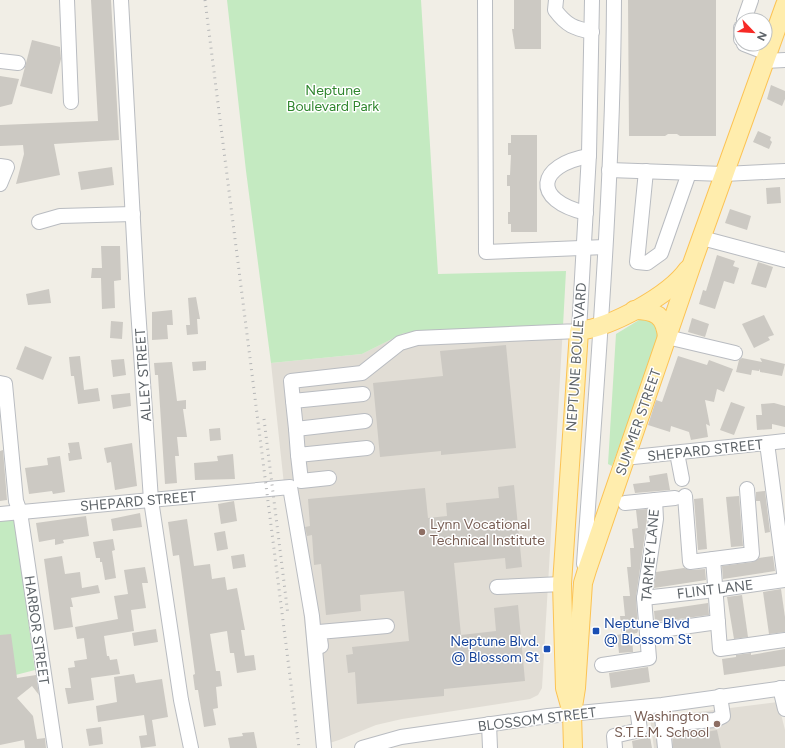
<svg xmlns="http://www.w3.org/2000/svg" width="785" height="748" font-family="Figtree,sans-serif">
<rect width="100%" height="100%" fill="#f1eee6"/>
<g fill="#e1ddd5">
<path d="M563 326 542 688 538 695 530 699 402 719 376 725 339 740 317 747 299 570 285 494 271 363 362 354 404 333Z"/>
<path d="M778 702 785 730V748H654L650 718Z"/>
</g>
<g fill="#c4eac1">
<path d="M227 0H421L438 274 566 271 563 326 404 333 362 354 271 363 246 171Z"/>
<path d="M644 319C656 322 657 327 659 339L612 466 608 464 616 334 639 320Z"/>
<path d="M21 518 29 627 35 670 0 679V520Z"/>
</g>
<g fill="#ccc9c3">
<path d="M91 0H111L119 140 54 144 60 175 16 184 24 154 23 145 0 146V125L98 121Z"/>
<path d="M514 0H541V49H515L512 29H514Z"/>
<path d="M628 0H716V136H680L677 134H668L665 136H629Z"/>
<path d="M32 40 60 47 61 59 52 94 20 86Z"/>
<path d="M0 76 19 79 12 104 0 107Z"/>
<path d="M771 85 785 91V99L782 106 767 99Z"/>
<path d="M758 131 771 137 770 140 772 142 769 149 753 142Z"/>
<path d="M511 135H537V232H511V224H508V212H510V186H507V175H510L511 155H508V143H511Z"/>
<path d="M112 167 114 185 81 190 78 172Z"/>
<path d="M780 187 781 203 767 204 766 188Z"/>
<path d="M730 209 751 216 747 230 725 223Z"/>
<path d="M101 246H120L121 280 114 281 115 308 102 309 101 278H91L92 268H102Z"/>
<path d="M717 255 735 261 733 266 739 268 734 284 724 281 715 309 699 304 703 290 706 291Z"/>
<path d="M758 262 773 267 766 288 751 284Z"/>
<path d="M49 289 51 303 28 305 26 294Z"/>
<path d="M196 297 200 319H197L198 334 187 335 186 325H190L188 298Z"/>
<path d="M172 310 173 325H167L168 339 152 340V312Z"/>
<path d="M764 315 774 335 768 337 770 340 754 348 742 324Z"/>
<path d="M692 318 709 324 705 337 688 332Z"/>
<path d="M111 321 123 322 122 339 110 338Z"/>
<path d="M506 345 516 448 441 455V451L380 457 373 383 443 376 440 351Z"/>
<path d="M25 346 52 357 43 380 16 369Z"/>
<path d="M80 356 84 390 98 388 100 401 78 404 74 376H71L69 357Z"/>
<path d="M678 356 707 365 709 360 733 369 724 392 717 389 714 402 705 400 710 426 706 424 708 437 691 440 689 432 671 426 670 432 648 425 656 400 662 402Z"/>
<path d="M742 358 762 362 760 358 785 364 782 376 760 372V369L759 371 752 370 751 375 736 372 739 360Z"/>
<path d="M124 359 126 375 113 377 111 360Z"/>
<path d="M206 361V370L193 371 192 362Z"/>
<path d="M172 362 177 401 186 400V409H183L187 437H177L179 456H175L177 483 165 484 158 375H155L154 363Z"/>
<path d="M130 393 131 406 113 409 111 395Z"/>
<path d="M731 402 745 407 734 435 720 430Z"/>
<path d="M774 403 785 406V427L772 424V429L757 430 756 415H762L761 404Z"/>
<path d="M220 428 221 440 210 441 209 429Z"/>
<path d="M79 442 82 459 69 461 68 453H70L68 443Z"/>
<path d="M132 443 137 486 115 490 111 462 107 463 104 448Z"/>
<path d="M3 450 7 500 0 501V451Z"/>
<path d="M233 454 235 479 195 480 194 463 218 461 217 456Z"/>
<path d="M60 456 65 492 53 494 52 491 29 494 25 468 48 465 47 458Z"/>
<path d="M667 473 670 490 635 493 633 484 650 482 649 476Z"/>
<path d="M514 485 522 567 506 569 505 558 454 563 461 635 496 631 494 608 518 605 525 681 444 689V696L357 704 355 672 348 673 346 655 353 654 352 647 409 641 404 591 360 595 361 611 326 615 321 564 314 565 312 535 307 536 305 527 310 526 308 499 425 488 428 518 447 516 446 503 499 498 498 487Z"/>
<path d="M765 491 770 532 765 533 760 501H756V492Z"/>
<path d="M739 496 743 546 731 547 726 497Z"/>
<path d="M703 498 707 549 698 550 694 499Z"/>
<path d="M234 501 237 521 221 524 218 504Z"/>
<path d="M647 509V519L636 597 638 631 637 633 632 634 633 652 619 653 617 635 622 634 620 616H625L623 596H630L627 567H631L630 548H634L632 529 638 528 636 510Z"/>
<path d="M140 513 142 527 113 531 111 519Z"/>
<path d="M86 516 89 536 63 540 64 543 55 545V539L39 542 36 523Z"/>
<path d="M187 519 194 566 210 564 212 579 225 577 227 590 237 588 245 630H241L245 656 254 655 256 670 237 673 234 653H230L227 631 210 634 216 671H220L222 686 216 687 218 708 213 709 216 725 204 727 198 690H195L193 675 195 674 179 555 173 556 168 522Z"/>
<path d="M225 531 228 549 217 551 214 533Z"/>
<path d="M113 539 115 550 112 551 116 578 105 580 102 562H100V558H96L93 542Z"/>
<path d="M244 554 246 567 233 569 231 556Z"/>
<path d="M62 556 65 574 80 572 82 588 98 585 100 593 71 598 73 607H70L73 627 54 630 44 559Z"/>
<path d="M773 556 775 571 723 579 722 566 753 562 759 558Z"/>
<path d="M145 567 148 583H142L146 608 131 610 134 631 104 636 107 656H109L110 660 117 659 120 674 91 678 94 700 68 704 65 688H71L68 668 75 667 74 661 87 659 84 638 77 639 75 627 118 619 114 596 128 594 124 570Z"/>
<path d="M684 568 691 570 705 569 706 580 654 588 656 572Z"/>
<path d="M781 589 785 617V632L769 634 763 592Z"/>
<path d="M742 595 748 637 734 639 727 597Z"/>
<path d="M708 603 709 615 655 622 654 611Z"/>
<path d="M156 629 158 642 134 646 132 633Z"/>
<path d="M11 634 17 678 36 675 39 695 32 686 17 698 33 716 37 739 45 738 46 748H25L24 740 0 745V635Z"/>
<path d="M785 649V666L724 675 722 659 736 657V655L751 653V655Z"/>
<path d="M648 667 650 682 611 688 609 673Z"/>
<path d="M134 674 136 683 162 679 168 717 152 720 156 746 141 748 139 736 147 735 144 715 98 722 96 706 117 702 114 677Z"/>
<path d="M101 727 103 744 89 746 86 729Z"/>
<path d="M705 729 706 732 717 730 721 748H673V739L680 738 678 731Z"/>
<path d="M254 732 257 748H230L228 738 243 736 242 733Z"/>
<path d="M650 737 652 748H633L632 741Z"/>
</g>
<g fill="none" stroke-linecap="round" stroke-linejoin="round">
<g stroke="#b9bcc1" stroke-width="16">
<g id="minor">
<path d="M67 0 71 102"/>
<path d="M121 0 137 294 151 500 181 700 191 748"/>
<path d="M485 0 486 252 605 247"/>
<path d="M556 0 555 10C567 26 574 28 592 32"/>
<path d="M744 20 751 0"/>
<path d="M741 28V39"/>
<path d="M744 44 767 53"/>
<path d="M0 61 18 63"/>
<path d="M765 61 785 60"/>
<path d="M0 166 7 167 0 184"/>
<path d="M609 170 724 174 785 171"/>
<path d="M646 171 637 262 647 263 661 253 689 173"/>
<path d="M586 213C531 200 537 165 589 156"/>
<path d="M39 222 60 216 133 214"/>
<path d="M702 238 785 260"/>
<path d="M667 337 735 353"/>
<path d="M0 383 5 384 16 501 20 512 55 748"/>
<path d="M363 394 293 401 291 381 362 373 400 343 417 338 579 331 589 154 592 0"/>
<path d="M293 401 296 429 365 421"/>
<path d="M296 429 298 455 367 448"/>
<path d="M767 443 785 580"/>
<path d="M677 453 682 479"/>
<path d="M298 455 301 481 329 478"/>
<path d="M624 458 785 441"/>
<path d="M685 496 690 562 752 554 747 489"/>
<path d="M625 503 675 498"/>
<path d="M0 514 290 487 312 616 324 748"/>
<path d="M713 559 720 649 785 640"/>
<path d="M584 564C597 376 613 188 614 0"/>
<path d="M497 587 562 584"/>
<path d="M644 598 715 590 785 580"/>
<path d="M647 632 718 622"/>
<path d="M321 646 319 632 387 626"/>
<path d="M602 665 649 658 644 598 656 519 655 500"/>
<path d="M780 688 785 709"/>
<path d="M662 716 665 748"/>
<path d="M489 724 490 748"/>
<path d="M663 724 715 720 723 716 720 696"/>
<path d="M362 748 401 737 548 716 662 705 785 688"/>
<path d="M615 748 614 736 640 730 637 708"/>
</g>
</g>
<g stroke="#fcc354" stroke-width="20">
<g id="major">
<path d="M634 310C656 310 665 316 667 337"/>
<path d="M572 713 576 688 583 583 587 570 693 261 785 5"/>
<path d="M573 748 572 713 565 688 562 584 579 331C611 327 669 296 688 269"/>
</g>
</g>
<use href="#minor" stroke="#fff" stroke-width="14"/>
<use href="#major" stroke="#ffedad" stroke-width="18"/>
<g stroke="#b5b6b7" stroke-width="3" stroke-dasharray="1 5" stroke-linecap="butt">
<path d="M205 0 299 748"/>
<path d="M264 419 288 615"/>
</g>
</g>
<g fill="#8d6e63" stroke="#fff" stroke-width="1.5">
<circle cx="422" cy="532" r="4"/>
<circle cx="717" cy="724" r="4"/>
</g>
<g fill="#1a4fb4" stroke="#fff" stroke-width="1.5">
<rect x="592" y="627" width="8" height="8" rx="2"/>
<rect x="543" y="645" width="8" height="8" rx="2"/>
</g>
<g text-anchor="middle" stroke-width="3" stroke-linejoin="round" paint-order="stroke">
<g font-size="14" fill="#30862e" stroke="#fff">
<text x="333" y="95">Neptune<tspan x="333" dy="16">Boulevard Park</tspan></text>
</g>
<g font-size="14" fill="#5d6368" stroke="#fff">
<text transform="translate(576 357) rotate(-86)" y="5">NEPTUNE BOULEVARD</text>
<text transform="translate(143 375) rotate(-94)" y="5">ALLEY STREET</text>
<text transform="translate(638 422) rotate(-71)" y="5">SUMMER STREET</text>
<text transform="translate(705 450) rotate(-6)" y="5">SHEPARD STREET</text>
<text transform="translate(138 501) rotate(-5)" y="5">SHEPARD STREET</text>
<text transform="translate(650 555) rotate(-85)" y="5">TARMEY LANE</text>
<text transform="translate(715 589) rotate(-7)" y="5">FLINT LANE</text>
<text transform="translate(37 630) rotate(82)" y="5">HARBOR STREET</text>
<text transform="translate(537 719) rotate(-7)" y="5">BLOSSOM STREET</text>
</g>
<g font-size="14" fill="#785e54" stroke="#fff" text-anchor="start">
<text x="430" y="529">Lynn Vocational<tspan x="430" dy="16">Technical Institute</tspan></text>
<text x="709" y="721" text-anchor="end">Washington<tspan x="709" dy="16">S.T.E.M. School</tspan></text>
</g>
<g font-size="14" fill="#164399" stroke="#fff" text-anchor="start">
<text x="604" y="628">Neptune Blvd<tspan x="604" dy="16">@ Blossom St</tspan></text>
<text x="539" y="646" text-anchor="end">Neptune Blvd.<tspan x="539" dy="16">@ Blossom St</tspan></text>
</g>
</g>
<g transform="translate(753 32) rotate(115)"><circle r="19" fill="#ffffff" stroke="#bec1c3"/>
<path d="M0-3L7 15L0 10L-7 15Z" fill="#f72a26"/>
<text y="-6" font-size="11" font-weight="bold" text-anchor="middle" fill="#5d6368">N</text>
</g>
</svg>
